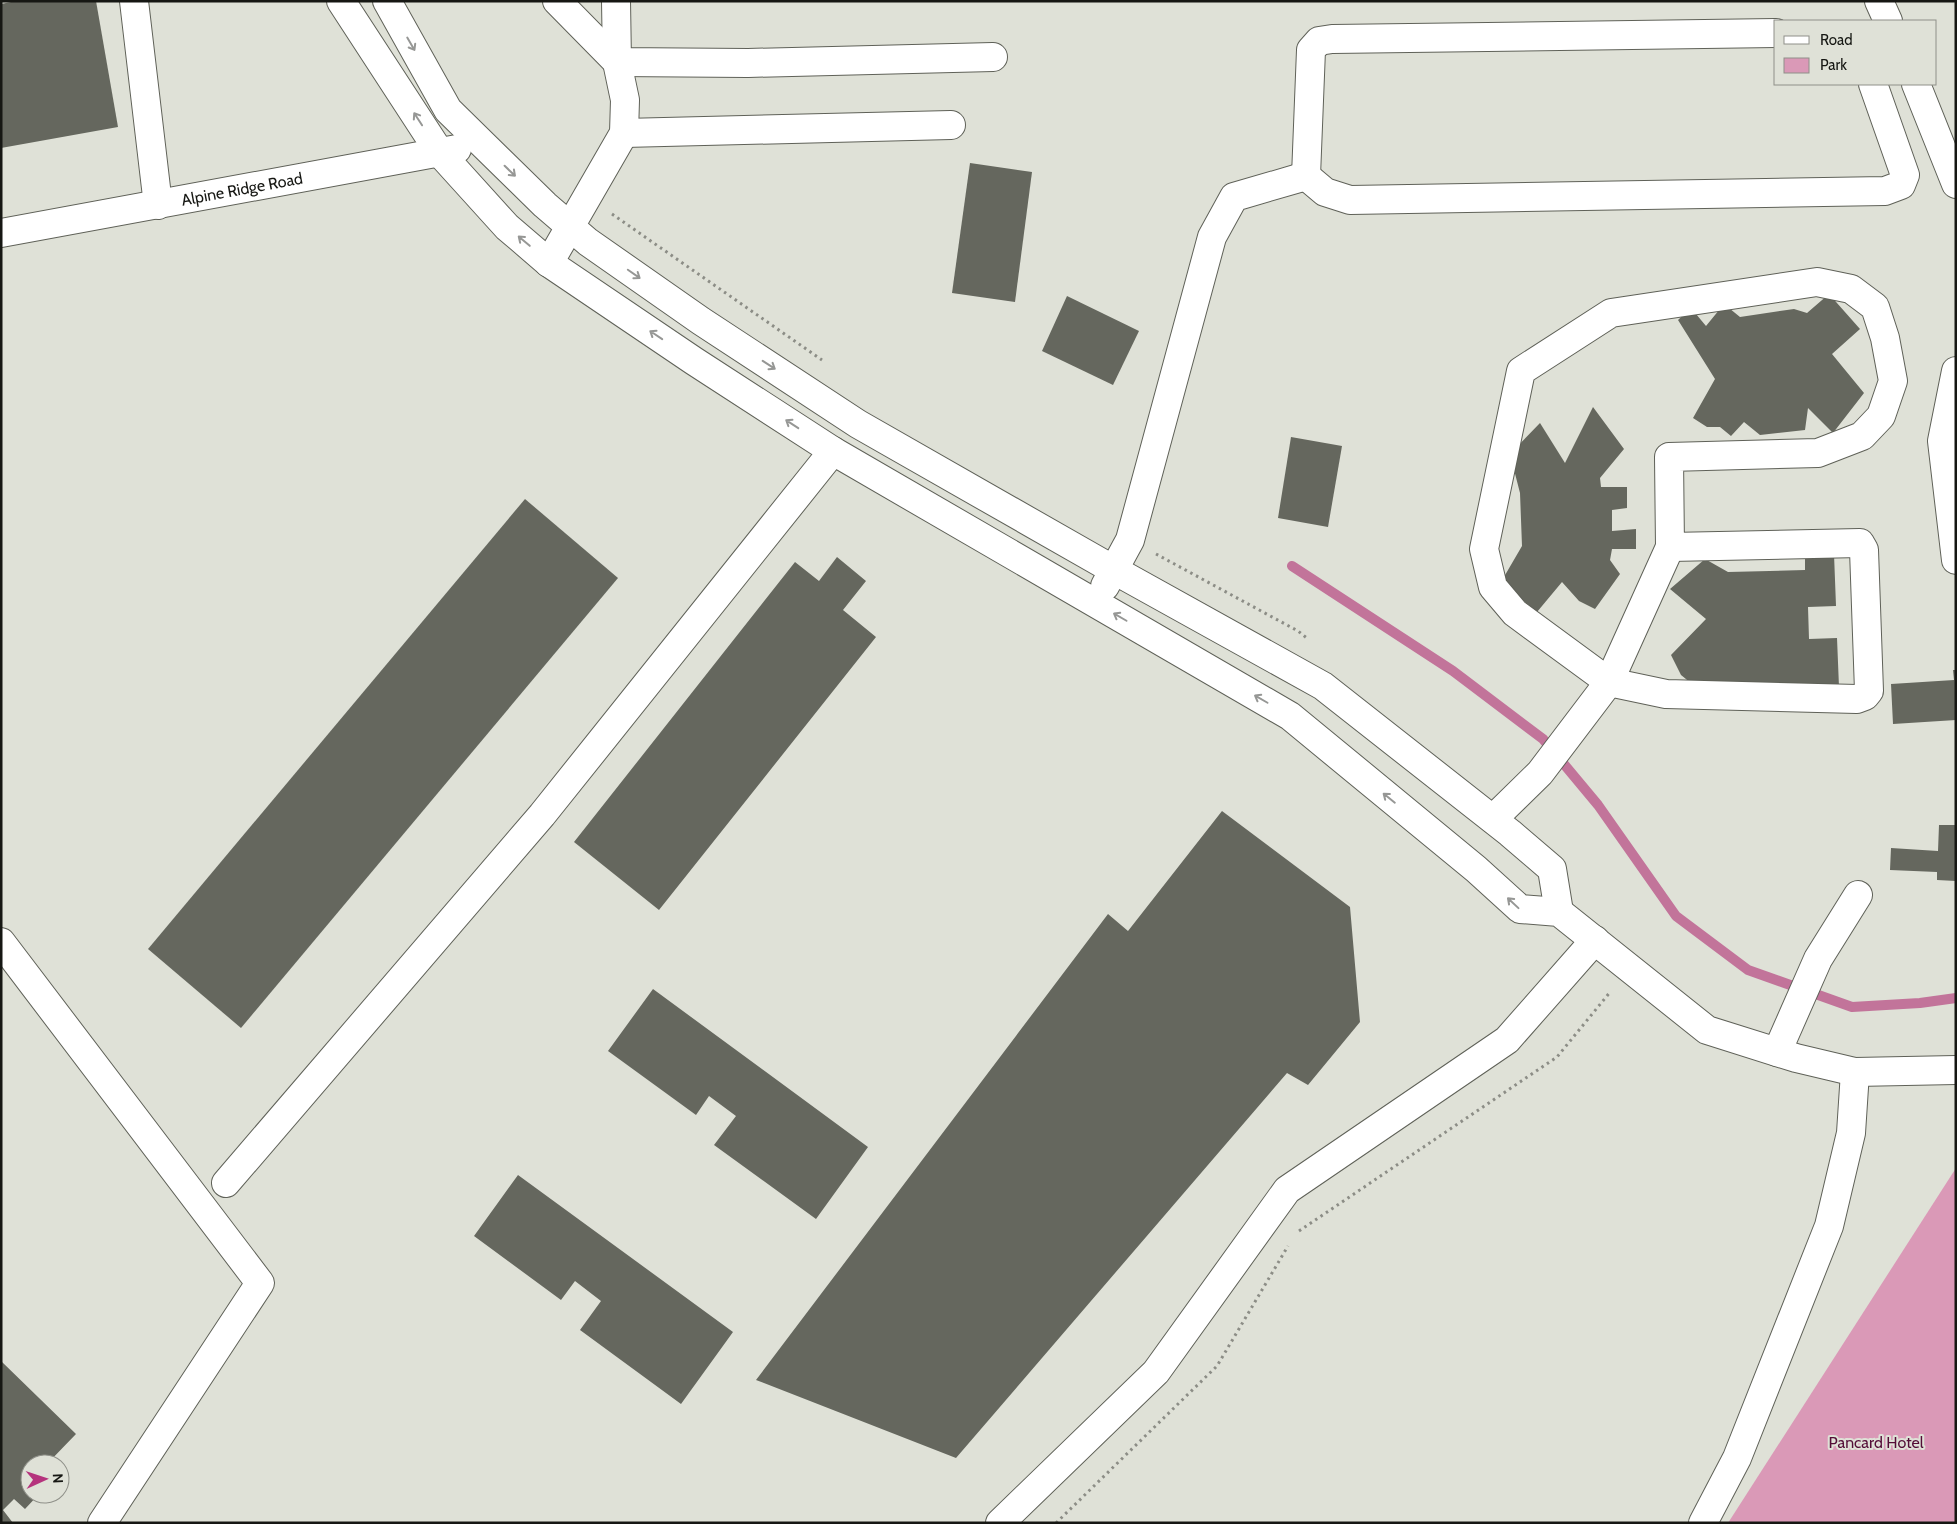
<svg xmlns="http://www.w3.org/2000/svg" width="1957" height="1524" font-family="Cabin,sans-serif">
<rect width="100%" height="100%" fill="#dfe1d7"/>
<path fill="#da99b7" d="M1956 1168V1523H1728Z"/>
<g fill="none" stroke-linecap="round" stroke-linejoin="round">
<path stroke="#c2749a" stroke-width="10" d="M1292 566 1453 671 1543 739 1598 805 1676 916 1748 970 1852 1007 1920 1003 1956 998"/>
</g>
<g fill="#65675e">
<path d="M16 1H96L118 127 1 148V4Z"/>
<path d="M970 163 1032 172 1015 302 952 293Z"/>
<path d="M1829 294 1860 329 1832 354 1864 393 1833 433 1808 408 1805 430 1760 435 1744 422 1731 436 1720 427H1707L1693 418 1715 379 1678 320 1691 308 1706 326 1724 304 1740 317 1794 309 1807 313Z"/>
<path d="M1067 296 1139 331 1113 385 1042 351Z"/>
<path d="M1593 407 1624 449 1600 478 1601 487H1627V508L1612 510V531L1636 529V549H1612L1610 560 1620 574 1595 609 1579 601 1562 582 1537 612 1501 582 1522 546 1520 493 1510 454 1540 423 1565 463Z"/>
<path d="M1291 437 1342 446 1328 527 1278 518Z"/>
<path d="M525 499 618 578 241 1028 148 949Z"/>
<path d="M1834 554 1836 606 1808 607 1809 639 1837 638 1839 687 1702 692 1681 675 1671 655 1706 619 1670 589 1705 559 1728 572 1805 570V555Z"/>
<path d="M837 557 866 581 843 610 876 637 659 910 574 842 795 562 819 581Z"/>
<path d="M1953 670H1956V720L1893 724 1891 684 1954 680Z"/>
<path d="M1222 811 1350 907 1360 1022 1308 1085 1287 1073 956 1458 756 1380 1108 914 1128 931Z"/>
<path d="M1939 825H1956V881L1937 880V872L1890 870 1891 848 1938 851Z"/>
<path d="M653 989 868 1147 816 1219 714 1145 736 1116 709 1096 696 1115 608 1051Z"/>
<path d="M518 1175 733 1332 681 1404 580 1330 601 1301 575 1281 561 1300 474 1236Z"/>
<path d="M1 1361 76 1434 47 1464H30V1494H39L25 1509 14 1499 3 1510 13 1523H1Z"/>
</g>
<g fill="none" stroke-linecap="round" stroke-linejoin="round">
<g stroke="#5f6158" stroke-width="30">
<g id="minor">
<path d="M134 1 158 205"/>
<path d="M341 1 440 153 507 227 549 263 694 361 833 451 1290 716 1476 869 1520 909 1559 912 1707 1030 1796 1058 1855 1072 1956 1070"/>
<path d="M387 1 448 110 545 205 588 242 701 321 858 424 1114 570 1323 686 1510 833 1552 869 1559 912"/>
<path d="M557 1 617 62 748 63 993 57"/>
<path d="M1879 1 1888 21"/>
<path d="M1916 84 1956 184"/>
<path d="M624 133 951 125"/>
<path d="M1306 176 1325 192 1350 200 1885 191 1901 185 1905 175 1873 84"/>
<path d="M1306 176 1311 50 1319 41 1332 39 1776 33"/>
<path id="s1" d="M1 233 457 149"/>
<path d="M549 263 624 133 625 100 617 62 616 1"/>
<path d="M1817 282 1851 289 1875 307 1885 338 1893 381 1881 416 1862 436 1818 453 1669 457 1670 547 1860 543 1864 550 1869 691 1865 696 1857 699 1666 694 1609 682 1515 613 1493 587 1484 549 1521 371 1611 313Z"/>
<path d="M1956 371 1942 441 1956 560"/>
<path d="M1105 586 1130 540 1212 237 1234 197 1306 176"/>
<path d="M1493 819 1540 773 1609 682 1670 547"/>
<path d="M1 942 260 1283 102 1523"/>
<path d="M1777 1052 1818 959 1858 895"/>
<path d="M226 1183 542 815 833 451"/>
<path d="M1000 1523 1156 1372 1287 1190 1507 1040 1595 940"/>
<path d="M1703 1523 1737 1458 1829 1226 1851 1133 1855 1072"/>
</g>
</g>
<g stroke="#8c8d86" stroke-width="3" stroke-dasharray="2.5 4" stroke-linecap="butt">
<path d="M612 214 822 360"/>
<path d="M1156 554 1298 631 1308 639"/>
<path d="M1299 1231 1557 1057 1611 991"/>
<path d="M1056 1523 1217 1366 1288 1246"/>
</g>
<use href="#minor" stroke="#fff" stroke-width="28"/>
</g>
<defs><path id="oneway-shaft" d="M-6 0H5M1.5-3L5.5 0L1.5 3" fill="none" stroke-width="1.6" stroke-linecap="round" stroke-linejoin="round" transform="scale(1.25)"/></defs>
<g stroke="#969795">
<use href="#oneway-shaft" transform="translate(411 44) rotate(60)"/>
<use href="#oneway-shaft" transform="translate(418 119) rotate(-123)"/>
<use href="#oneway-shaft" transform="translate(510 171) rotate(44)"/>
<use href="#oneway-shaft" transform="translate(524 241) rotate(-140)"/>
<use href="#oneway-shaft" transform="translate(634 274) rotate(35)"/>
<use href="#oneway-shaft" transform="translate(656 335) rotate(-146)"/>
<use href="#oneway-shaft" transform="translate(769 365) rotate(33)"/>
<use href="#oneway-shaft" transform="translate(792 424) rotate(-147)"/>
<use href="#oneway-shaft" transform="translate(1120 617) rotate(-150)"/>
<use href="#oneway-shaft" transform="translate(1261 699) rotate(-150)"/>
<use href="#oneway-shaft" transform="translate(1389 798) rotate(-141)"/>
<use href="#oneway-shaft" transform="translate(1513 903) rotate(-137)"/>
</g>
<g text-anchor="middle" stroke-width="4" stroke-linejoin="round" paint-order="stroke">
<g font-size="16" fill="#161713" stroke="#dfe1d7">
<text dy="6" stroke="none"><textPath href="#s1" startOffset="245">Alpine Ridge Road</textPath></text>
</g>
<g font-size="16" fill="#540d37" stroke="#dfe1d7">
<text x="1876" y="1448">Pancard Hotel</text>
</g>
</g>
<rect width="1957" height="1524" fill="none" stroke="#161713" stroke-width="5"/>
<rect x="1774" y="20" width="162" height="65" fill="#dfe1d7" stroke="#8f9089"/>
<rect x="1784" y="36" width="25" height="8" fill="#ffffff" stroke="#8f9089"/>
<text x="1820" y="45" font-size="15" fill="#161713">Road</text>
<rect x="1784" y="58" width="25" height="15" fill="#da99b7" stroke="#8f9089"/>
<text x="1820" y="70" font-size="15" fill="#161713">Park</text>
<g transform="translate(45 1479) rotate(87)"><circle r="24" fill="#dfe1d7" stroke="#8f9089"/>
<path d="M0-4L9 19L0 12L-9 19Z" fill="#b5337d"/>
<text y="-8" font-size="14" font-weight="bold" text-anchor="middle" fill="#161713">N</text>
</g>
</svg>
